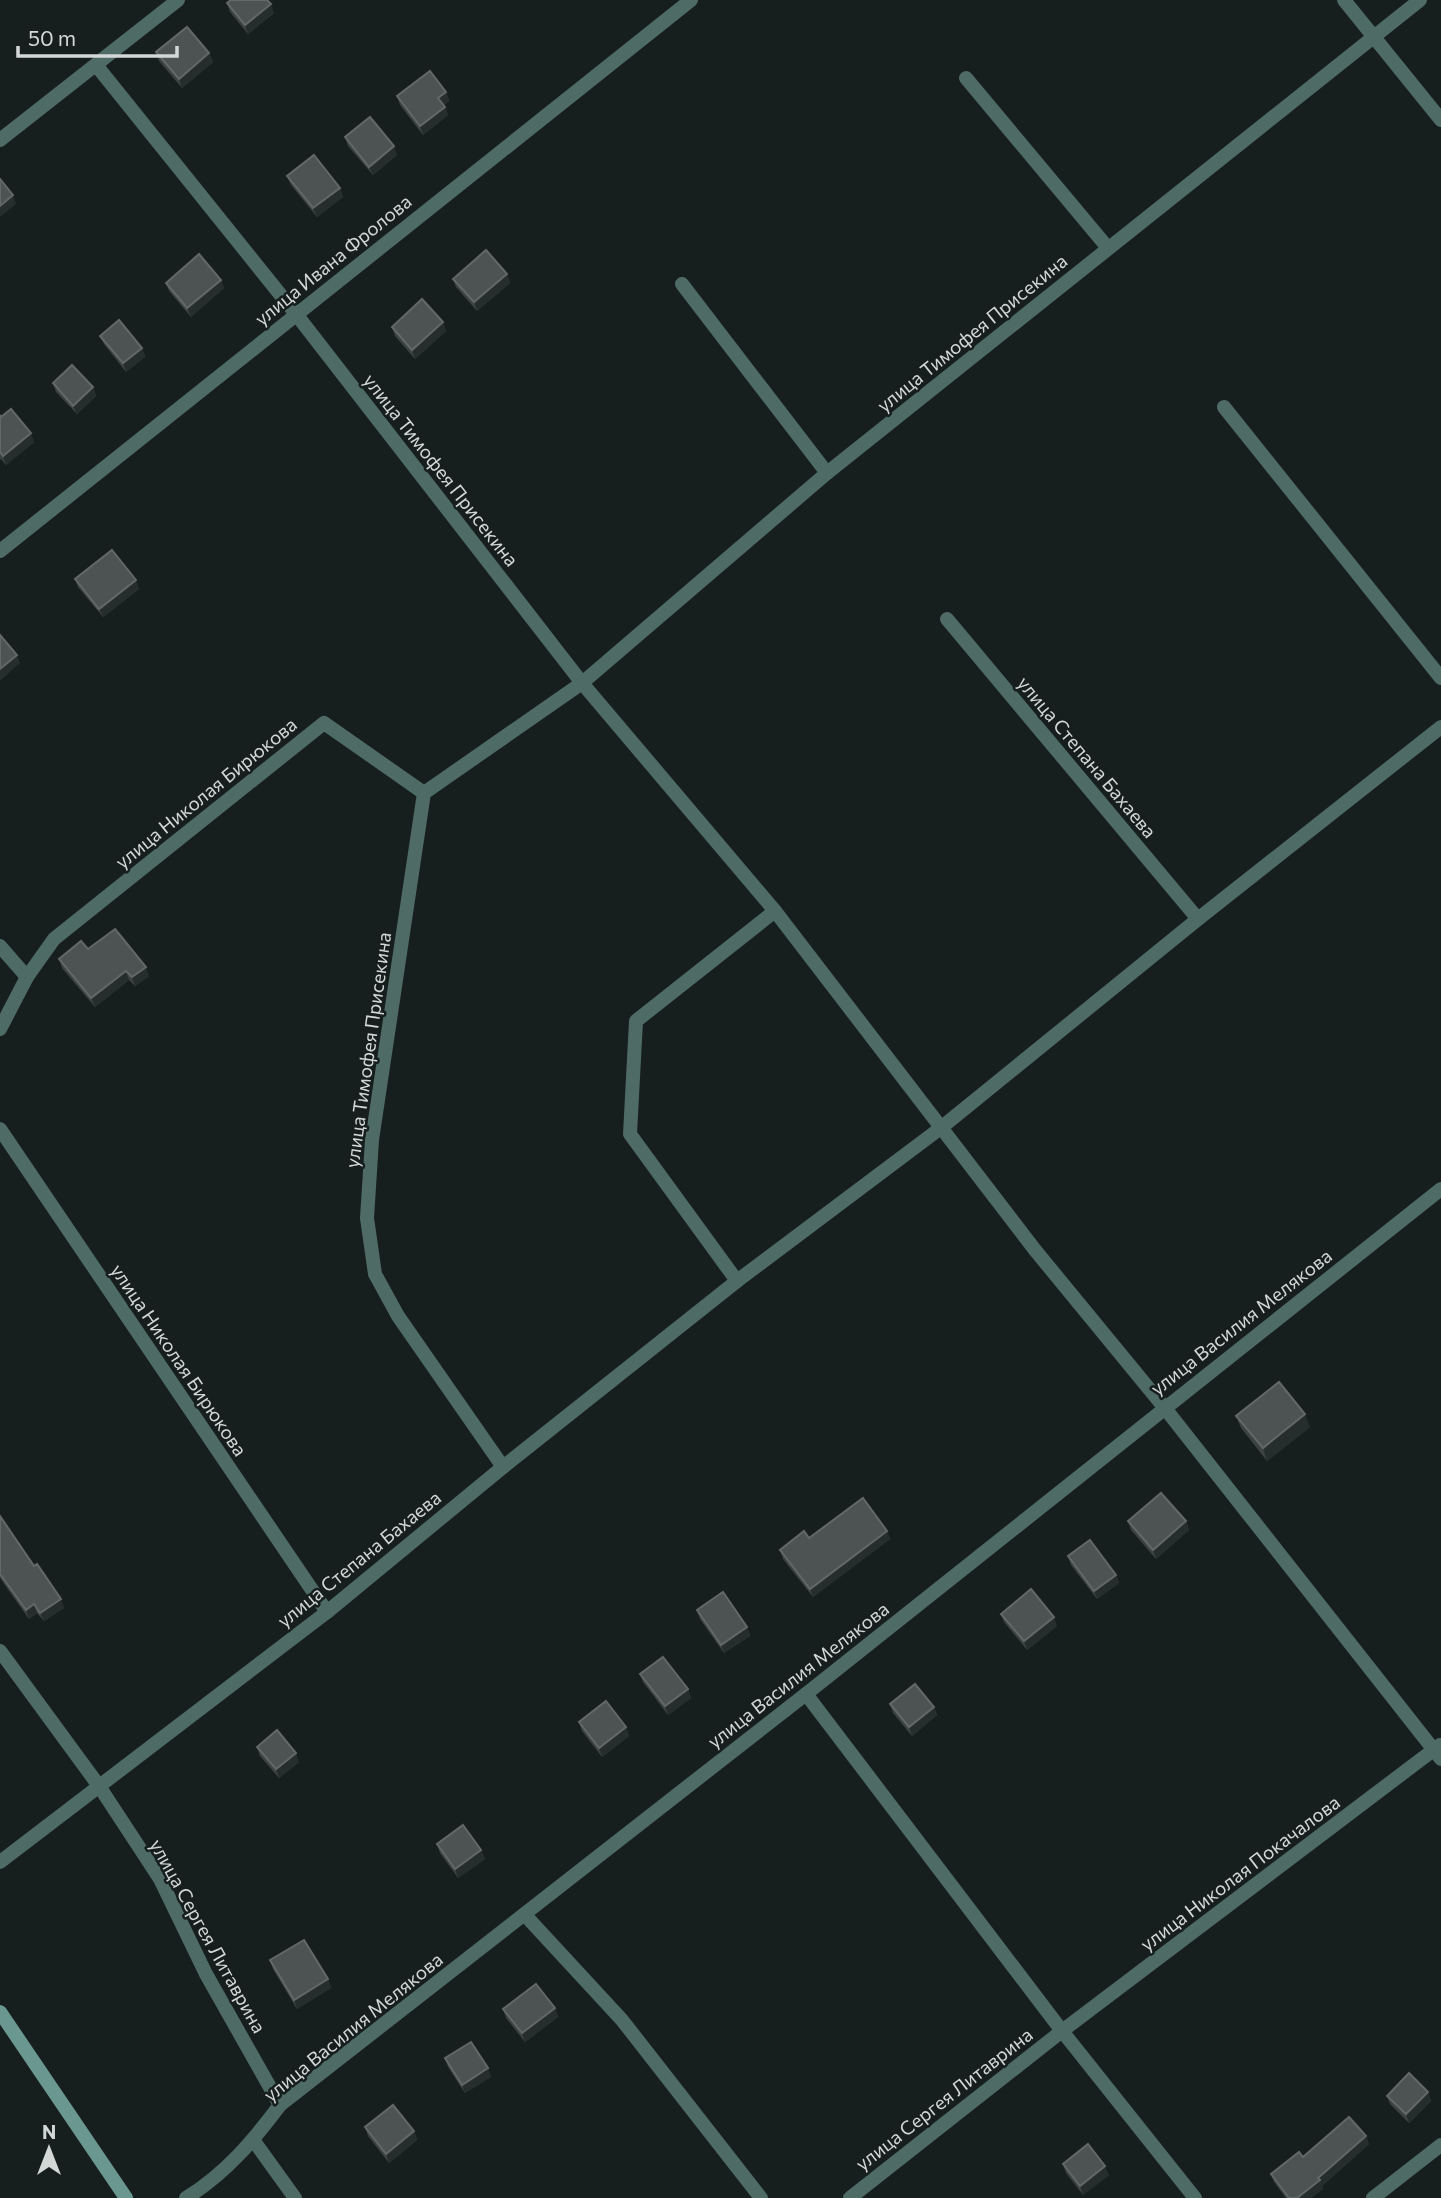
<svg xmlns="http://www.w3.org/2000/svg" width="1441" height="2198" font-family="Commissioner,sans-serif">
<rect width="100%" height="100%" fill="#171f1e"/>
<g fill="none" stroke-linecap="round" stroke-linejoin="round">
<g stroke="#4f6b66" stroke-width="14">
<path d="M1344 0 1441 120"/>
<path d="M96 65 296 314 582 683 775 911 1035 1250 1164 1407 1441 1759"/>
<path d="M966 78 1108 248"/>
<path d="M0 140 178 0"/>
<path d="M682 284 827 473"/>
<path d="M1224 407 1441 678"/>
<path d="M0 551 691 0"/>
<path d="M947 619 1198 919"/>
<path d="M0 946 27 977"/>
<path d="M0 1029 27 977 54 939 324 723 424 793"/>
<path d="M0 1129 327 1612"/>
<path d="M737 1281 630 1134 636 1021 775 911"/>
<path d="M503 1467 398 1316 375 1274 367 1218 372 1140 424 793 582 683 827 473 1420 0"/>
<path d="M0 1651 99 1786 160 1879 206 1974 280 2105"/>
<path d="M806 1694 1062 2031 1195 2198"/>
<path d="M0 1862 327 1612 503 1467 737 1281 942 1127 1198 919 1441 727"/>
<path d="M525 1915 622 2020 761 2198"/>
<path d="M254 2141 295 2198"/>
<path d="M186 2198C225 2174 253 2141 280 2105L806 1694 1441 1189"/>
<path d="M850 2198 1062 2031 1440 1745"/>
<path d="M1373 2198 1441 2145"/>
</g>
<path stroke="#6a978f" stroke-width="14" d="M0 2012 126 2198"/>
</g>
<g fill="#3b4342">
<path d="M227 3 274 13 248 34 230 12Z"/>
<path d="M156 52 209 53 213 62 182 88 159 61Z"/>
<path d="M446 92 449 101 444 105 448 115 423 135 400 105 397 96Z"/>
<path d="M345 137 397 155 373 175 348 146Z"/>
<path d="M287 176 340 188 343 197 317 217 291 185Z"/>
<path d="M507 274 510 283 477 311 456 287 453 279Z"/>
<path d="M221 280 224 288 191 317 169 291 166 283Z"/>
<path d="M443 322 446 331 415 359 395 336 392 327Z"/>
<path d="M100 336 142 348 145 357 126 372 104 344Z"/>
<path d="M53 383 93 387 96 396 77 414 56 392Z"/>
<path d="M0 415 34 442 6 465 1 459 0 460Z"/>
<path d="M75 579 139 589 103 617 78 587Z"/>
<path d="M88 949 149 976 135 986 129 980 95 1007 62 968 59 959Z"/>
<path d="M1236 1416 1310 1427 1267 1461 1241 1428Z"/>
<path d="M0 1516 64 1608 44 1621 37 1613 29 1619 0 1578Z"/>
<path d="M1128 1521H1186L1189 1530 1156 1559 1131 1530Z"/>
<path d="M887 1531 890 1539 813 1597 783 1559 780 1550 809 1538Z"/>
<path d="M1068 1556 1116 1575 1119 1583 1097 1599 1071 1565Z"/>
<path d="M697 1610 747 1627 750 1636 724 1653 700 1619Z"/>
<path d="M1001 1614 1057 1626 1027 1650 1004 1622Z"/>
<path d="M640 1674 688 1689 691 1698 668 1715 643 1682Z"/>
<path d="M890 1704 934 1707 937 1715 912 1736 893 1713Z"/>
<path d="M579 1722 626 1727 629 1736 602 1757 582 1731Z"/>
<path d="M257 1747 299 1762 279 1778 260 1756Z"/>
<path d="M437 1844 481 1850 485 1859 458 1878 440 1853Z"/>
<path d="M270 1960 328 1979 331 1988 297 2009 273 1969Z"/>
<path d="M555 2008 558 2017 525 2042 506 2018 503 2009Z"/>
<path d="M445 2058 488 2068 491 2077 465 2093 448 2067Z"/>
<path d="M1428 2092 1431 2101 1409 2123 1390 2104 1387 2096Z"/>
<path d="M365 2127 414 2131 417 2140 389 2163 368 2136Z"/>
<path d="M1366 2136 1369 2144 1322 2186 1323 2189 1311 2198H1286L1274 2182 1271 2174 1303 2157Z"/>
<path d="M1063 2164 1109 2175 1083 2195 1066 2173Z"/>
</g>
<g fill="#262e2d">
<path d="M271 4 274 13 248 34 245 25Z"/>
<path d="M209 53 213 62 182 88 179 79Z"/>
<path d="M446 92 449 101 441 107 438 98Z"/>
<path d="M445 107 448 115 423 135 420 126Z"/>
<path d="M394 146 397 155 373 175 369 167Z"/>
<path d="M340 188 343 197 317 217 313 208Z"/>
<path d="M13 195 16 204 0 217V206Z"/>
<path d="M507 274 510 283 477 311 474 302Z"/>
<path d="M221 280 224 288 191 317 187 308Z"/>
<path d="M443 322 446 331 415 359 412 350Z"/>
<path d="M142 348 145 357 126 372 123 363Z"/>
<path d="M93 387 96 396 77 414 73 406Z"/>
<path d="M31 433 34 442 6 465 3 456Z"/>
<path d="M136 580 139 589 103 617 99 609Z"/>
<path d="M17 655 20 663 0 681V669Z"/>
<path d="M146 967 149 976 135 986 132 977Z"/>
<path d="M126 971 129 980 95 1007 91 998Z"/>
<path d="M1305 1414 1310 1427 1267 1461 1263 1448Z"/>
<path d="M1186 1521 1189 1530 1156 1559 1153 1550Z"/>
<path d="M887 1531 890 1539 813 1597 810 1589Z"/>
<path d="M1116 1575 1119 1583 1097 1599 1094 1591Z"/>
<path d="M61 1599 64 1608 44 1621 40 1613Z"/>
<path d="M34 1604 37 1613 29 1619 26 1610Z"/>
<path d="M1054 1617 1057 1626 1027 1650 1024 1641Z"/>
<path d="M747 1627 750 1636 724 1653 721 1645Z"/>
<path d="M688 1689 691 1698 668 1715 665 1706Z"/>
<path d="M934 1707 937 1715 912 1736 909 1727Z"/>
<path d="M626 1727 629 1736 602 1757 599 1748Z"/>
<path d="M296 1753 299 1762 279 1778 276 1769Z"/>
<path d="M481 1850 485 1859 458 1878 455 1869Z"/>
<path d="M328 1979 331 1988 297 2009 294 2000Z"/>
<path d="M555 2008 558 2017 525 2042 522 2033Z"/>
<path d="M488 2068 491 2077 465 2093 462 2085Z"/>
<path d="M1428 2092 1431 2101 1409 2123 1406 2114Z"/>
<path d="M414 2131 417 2140 389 2163 386 2154Z"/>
<path d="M1366 2136 1369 2144 1322 2186 1323 2189 1311 2198H1297Z"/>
<path d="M1105 2166 1109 2175 1083 2195 1080 2186Z"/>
</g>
<g fill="#4c5352" stroke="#616867" stroke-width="2">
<path d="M231 0H267L271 4 245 25 227 3Z"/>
<path d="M187 27 209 53 179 79 156 52Z"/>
<path d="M430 71 446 92 438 98 445 107 420 126 397 96Z"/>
<path d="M370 117 394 146 369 167 345 137Z"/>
<path d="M314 155 340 188 313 208 287 176Z"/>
<path d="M0 179 13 195 0 206Z"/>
<path d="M486 250 507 274 474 302 453 279Z"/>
<path d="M199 254 221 280 187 308 166 283Z"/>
<path d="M422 299 443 322 412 350 392 327Z"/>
<path d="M119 320 142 348 123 363 100 336Z"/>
<path d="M72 365 93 387 73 406 53 383Z"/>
<path d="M11 409 31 433 3 456 0 452V415L1 417Z"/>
<path d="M112 550 136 580 99 609 75 579Z"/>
<path d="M0 635 17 655 0 669Z"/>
<path d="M115 929 146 967 132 977 126 971 91 998 59 959 81 941 88 949Z"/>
<path d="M1279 1382 1305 1414 1263 1448 1236 1416Z"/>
<path d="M1161 1493 1186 1521 1153 1550 1128 1521Z"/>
<path d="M863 1498 887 1531 810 1589 780 1550 804 1531 809 1538Z"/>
<path d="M0 1516 34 1566 37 1564 61 1599 40 1613 34 1604 26 1610 0 1574Z"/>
<path d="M1090 1540 1116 1575 1094 1591 1068 1556Z"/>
<path d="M1031 1589 1054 1617 1024 1641 1001 1614Z"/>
<path d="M723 1592 747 1627 721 1645 697 1610Z"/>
<path d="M663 1657 688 1689 665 1706 640 1674Z"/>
<path d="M915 1684 934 1707 909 1727 890 1704Z"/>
<path d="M606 1701 626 1727 599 1748 579 1722Z"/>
<path d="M277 1730 296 1753 276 1769 257 1747Z"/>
<path d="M463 1825 481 1850 455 1869 437 1844Z"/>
<path d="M304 1940 328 1979 294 2000 270 1960Z"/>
<path d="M536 1984 555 2008 522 2033 503 2009Z"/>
<path d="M471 2042 488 2068 462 2085 445 2058Z"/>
<path d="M1409 2073 1428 2092 1406 2114 1387 2096Z"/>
<path d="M393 2105 414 2131 386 2154 365 2127Z"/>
<path d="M1349 2117 1366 2136 1318 2178 1320 2180 1297 2198H1289L1271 2174 1299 2152 1303 2157Z"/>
<path d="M1088 2144 1105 2166 1080 2186 1063 2164Z"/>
</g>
<g text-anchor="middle" stroke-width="5" stroke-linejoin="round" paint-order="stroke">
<g font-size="19" fill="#d3d8d7" stroke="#171f1e">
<text transform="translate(333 260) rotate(-39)" y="7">улица Ивана Фролова</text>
<text transform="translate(972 333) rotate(-39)" y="7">улица Тимофея Присекина</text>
<text transform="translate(441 470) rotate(52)" y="7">улица Тимофея Присекина</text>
<text transform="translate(1087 757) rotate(50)" y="7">улица Степана Бахаева</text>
<text transform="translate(206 793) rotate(-39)" y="7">улица Николая Бирюкова</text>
<text transform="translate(368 1050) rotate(-82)" y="7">улица Тимофея Присекина</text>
<text transform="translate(1241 1322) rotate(-38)" y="7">улица Василия Мелякова</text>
<text transform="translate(179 1360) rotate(56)" y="7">улица Николая Бирюкова</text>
<text transform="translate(359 1559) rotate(-39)" y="7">улица Степана Бахаева</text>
<text transform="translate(798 1675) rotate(-38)" y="7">улица Василия Мелякова</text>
<text transform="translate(1240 1873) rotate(-37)" y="7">улица Николая Покачалова</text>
<text transform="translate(208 1936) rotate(61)" y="7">улица Сергея Литаврина</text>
<text transform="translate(353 2027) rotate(-39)" y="7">улица Василия Мелякова</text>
<text transform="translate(944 2099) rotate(-38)" y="7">улица Сергея Литаврина</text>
</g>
</g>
<g transform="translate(49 2149)" stroke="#171f1e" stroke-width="5" paint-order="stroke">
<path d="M0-5L12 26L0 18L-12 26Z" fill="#d3d8d7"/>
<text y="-10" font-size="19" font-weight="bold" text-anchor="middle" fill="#d3d8d7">N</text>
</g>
<path d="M18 46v10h159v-10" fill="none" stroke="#d3d8d7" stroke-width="3.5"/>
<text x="28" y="46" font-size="21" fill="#d3d8d7" stroke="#171f1e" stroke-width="5" paint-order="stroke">50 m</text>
</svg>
